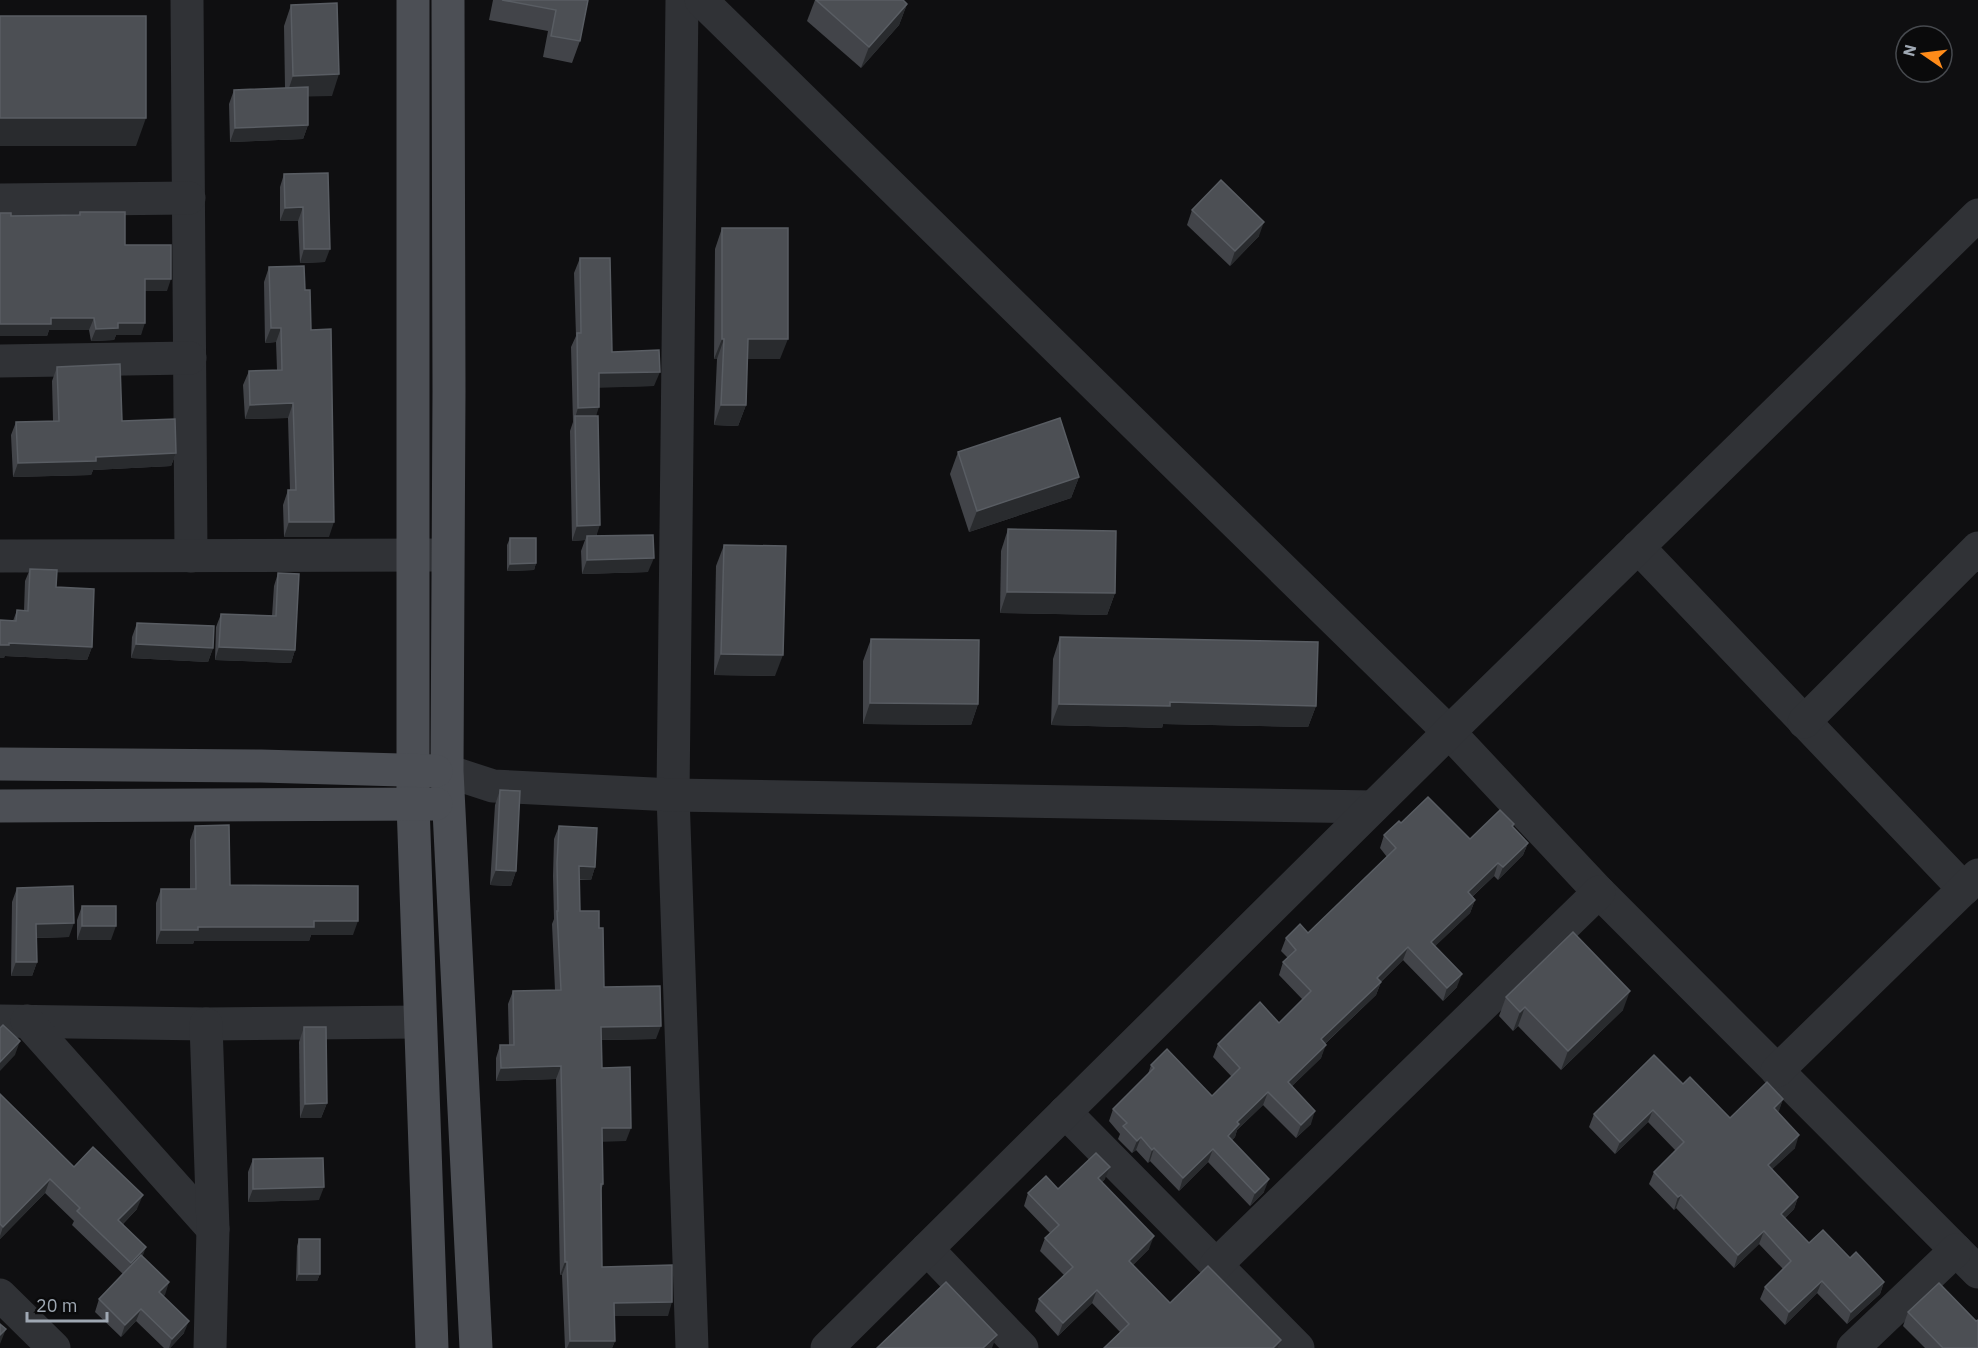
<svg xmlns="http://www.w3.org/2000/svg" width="1978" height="1348" font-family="'IBM Plex Sans',sans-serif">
<rect width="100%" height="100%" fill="#0f0f11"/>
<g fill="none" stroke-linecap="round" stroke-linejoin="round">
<g stroke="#303236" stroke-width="33">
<path d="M187 0 191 556"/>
<path d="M682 0 673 795 692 1348"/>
<path d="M701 0 1449 732 1599 892 1978 1272"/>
<path d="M0 200 189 198"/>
<path d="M0 361 190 358"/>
<path d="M1638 547 1964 889"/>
<path d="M0 556 442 555"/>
<path d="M1804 722 1978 548"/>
<path d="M447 771 493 786 673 795 1373 807"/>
<path d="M0 1021 206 1024 420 1022"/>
<path d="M27 1021 213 1229"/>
<path d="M206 1024 213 1229 210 1348"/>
<path d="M1777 1071 1978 875"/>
<path d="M1065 1112 1298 1348"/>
<path d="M927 1249 1022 1348"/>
<path d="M1216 1265 1599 892"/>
<path d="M0 1295 54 1348"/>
<path d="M827 1348 1449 732 1978 215"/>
<path d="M1853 1348 1956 1250"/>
</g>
<g stroke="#4c4f55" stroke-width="33">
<path d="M413 0V804L432 1348"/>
<path d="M448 0 449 391 447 771 476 1348"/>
<path d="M0 764 261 766 436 771"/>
<path d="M0 806 436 804"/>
</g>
</g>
<g fill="#424449">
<path d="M493 0H588L580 41 572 63 543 57 548 31 489 20Z"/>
<path d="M815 0H903L907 4 899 25 861 68 807 21Z"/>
<path d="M291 5 332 96H308V125L303 139 230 142 229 104 234 90 285 88 284 26Z"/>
<path d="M328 173 325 262 300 263 298 221H280V187L284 174Z"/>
<path d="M1192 210 1259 236 1230 266 1187 225Z"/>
<path d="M80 212 125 245 167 291H145L141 335H116L114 340 91 341 89 330H49L47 336 11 216 78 215Z"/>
<path d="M722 228 780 359H747L746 405 738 426 714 425 717 359H714L715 249Z"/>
<path d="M580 258 612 352 654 386 599 387 596 416 597 536 648 572 582 574 581 551 585 540 572 541 570 431 573 422 571 347 576 336 574 273Z"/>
<path d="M269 267 305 290 311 330 329 537H284L283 505 288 490H290L288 418 245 419 243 385 249 371 277 370 276 342 265 343 264 282Z"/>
<path d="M57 367 122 421 176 453 171 466 93 470 91 475 13 477 11 435 16 422 53 421 52 381Z"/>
<path d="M958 452 1079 477 1071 498 969 532 950 474Z"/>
<path d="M1008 529 1115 593 1107 615 1000 613 1001 551Z"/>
<path d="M510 538 536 563 534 570 507 571V545Z"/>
<path d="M724 545 775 676 714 675 716 566Z"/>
<path d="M30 569 56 587 92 647 87 660 5 656 4 658 13 621 17 610 24 611 25 581Z"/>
<path d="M278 573 295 650 291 663 215 660 216 627 221 614 272 616 274 586Z"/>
<path d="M137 623 213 648 208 662 131 658 132 637Z"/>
<path d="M1060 637 1316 706 1308 727 1163 724 1162 728 1051 725 1053 659Z"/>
<path d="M871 639 978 704 971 725 863 724V661Z"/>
<path d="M500 790 516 871 511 886 490 885 495 805Z"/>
<path d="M1401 823 1470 839 1514 824 1513 827 1528 843 1523 855 1498 880 1494 876 1472 897 1475 900 1470 913 1435 946 1457 987 1443 1001 1403 960 1381 982 1376 995 1325 1044 1321 1058 1292 1086 1311 1124 1296 1138 1263 1105 1237 1130 1235 1137 1232 1140 1264 1192 1250 1206 1208 1162 1179 1191 1150 1161 1148 1163 1136 1150 1132 1153 1118 1139 1120 1134 1109 1121 1113 1109 1148 1074 1151 1065 1212 1096 1232 1077 1213 1057 1218 1044 1279 1023 1303 1000 1279 975 1283 962 1288 958 1281 951 1286 938 1308 933 1387 857 1380 848 1384 835Z"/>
<path d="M195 826 230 885 353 935H311L309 941H194L193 944H156V903L161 889H190V840Z"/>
<path d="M559 826 595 867 591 880H579L580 911 599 928 604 987 656 1039 601 1040 602 1068 626 1141H602L603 1184 601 1191 602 1267 668 1316H615V1341L612 1348H565L562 1275H560L556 1079 496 1081V1058L500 1045H509L508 1004 513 991 555 990 552 924 554 919 553 876 554 839Z"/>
<path d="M17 888 69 937 37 938V962L32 976H11L12 902Z"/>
<path d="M82 906 111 940H77V920Z"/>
<path d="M1506 997 1623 1010 1561 1070 1518 1026 1513 1031 1499 1016Z"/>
<path d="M304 1027 327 1103 321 1118H300L299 1042Z"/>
<path d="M1683 1084 1730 1118 1783 1099 1778 1112 1795 1148 1772 1169 1798 1197 1794 1209 1785 1218 1809 1243 1850 1258 1884 1282 1880 1294 1847 1324 1817 1293 1785 1325 1760 1299 1765 1287 1783 1269 1759 1244 1734 1268 1676 1208 1674 1210 1649 1184 1654 1172 1676 1151 1648 1122 1615 1154 1589 1127 1594 1114Z"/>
<path d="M0 1094 74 1167 137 1209 123 1224 143 1257 169 1282 163 1296 184 1333 170 1348H164L136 1321 121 1337 95 1312 99 1299 123 1274 72 1225 74 1221 45 1193 0 1239Z"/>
<path d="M253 1159 319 1200 248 1202V1172Z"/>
<path d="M1105 1179 1102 1182 1149 1249 1133 1265 1170 1303 1281 1340 1278 1348H1104L1120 1332 1092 1303 1058 1336 1035 1311 1039 1299 1064 1275 1040 1251 1045 1238 1050 1233 1024 1206 1028 1193 1058 1189Z"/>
<path d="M299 1239 320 1274 317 1281H296L297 1246Z"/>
<path d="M1908 1312 1976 1321 1978 1348H1925L1903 1326Z"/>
</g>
<g fill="#292b2e">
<path d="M907 4 899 25 861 68 869 47Z"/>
<path d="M339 74 332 96 286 97 293 76Z"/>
<path d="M0 118H146L136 146H0Z"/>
<path d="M308 125 303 139 230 142 235 128Z"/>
<path d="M303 207 298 221H280L285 208Z"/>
<path d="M1264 222 1259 236 1230 266 1235 251Z"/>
<path d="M304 249H330L325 262 300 263Z"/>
<path d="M145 279H171L167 291H141Z"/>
<path d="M51 318H94L89 330H49L47 336H0V324Z"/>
<path d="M118 323H145L141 335H116L114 340 91 341 96 329Z"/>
<path d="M271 328H281L276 342 265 343Z"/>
<path d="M722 339H724L717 359H714Z"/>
<path d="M748 339H788L780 359H740Z"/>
<path d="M660 372 654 386 593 388 599 373Z"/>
<path d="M293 403 288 418 245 419 250 405Z"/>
<path d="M721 405H746L738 426 714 425Z"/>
<path d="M599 407 594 422 575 418 578 408Z"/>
<path d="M176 453 171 466 93 470 91 475 13 477 18 463 96 457Z"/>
<path d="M1079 477 1071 498 969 532 977 511Z"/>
<path d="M289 522H334L329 537H284Z"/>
<path d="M600 525 595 540 587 536 585 540 572 541 577 526Z"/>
<path d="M654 558 648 572 582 574 587 560Z"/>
<path d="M536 563 534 570 507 571 510 564Z"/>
<path d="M1007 592 1115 593 1107 615 1000 613Z"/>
<path d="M9 643 92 647 87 660 5 656 4 658H0V645Z"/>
<path d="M136 644 213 648 208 662 131 658Z"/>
<path d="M219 647 295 650 291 663 215 660Z"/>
<path d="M721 654 783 655 775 676 714 675Z"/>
<path d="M1170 702 1316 706 1308 727 1163 724 1162 728 1051 725 1059 704Z"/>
<path d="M870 703 978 704 971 725 863 724Z"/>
<path d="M1528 843 1523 855 1498 880 1503 867Z"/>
<path d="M1498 863 1494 876 1463 905 1468 892Z"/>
<path d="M579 866 595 867 591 880 574 879Z"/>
<path d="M496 870 516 871 511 886 490 885Z"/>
<path d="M1475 900 1470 913 1426 955 1431 942Z"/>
<path d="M314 921H358L353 935H311L309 941H194L193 944H156L161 930Z"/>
<path d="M74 923 69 937 31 938 36 924Z"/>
<path d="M82 926H116L111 940H77Z"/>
<path d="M1408 947 1403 960 1375 987 1381 982 1376 995 1316 1052 1321 1039 1377 978Z"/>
<path d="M16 962H37L32 976H11Z"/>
<path d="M1462 974 1457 987 1443 1001 1447 988Z"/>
<path d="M1630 991 1623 1010 1561 1070 1568 1051Z"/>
<path d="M1525 1007 1518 1026 1513 1031 1520 1012Z"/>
<path d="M661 1026 656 1039 596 1040 601 1027Z"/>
<path d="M20 1041 15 1055 0 1071V1062Z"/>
<path d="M1326 1045 1321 1058 1283 1095 1288 1082Z"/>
<path d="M561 1066 556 1079 496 1081 501 1068Z"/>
<path d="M1268 1092 1263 1105 1237 1130 1235 1137 1223 1148 1228 1136 1237 1122Z"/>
<path d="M1783 1099 1779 1111 1769 1121 1774 1108Z"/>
<path d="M327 1103 321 1118H300L305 1104Z"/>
<path d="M1653 1110 1648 1122 1615 1154 1620 1142Z"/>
<path d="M1315 1111 1311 1124 1296 1138 1301 1125Z"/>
<path d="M602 1128H631L626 1141 597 1142Z"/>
<path d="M1799 1135 1795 1148 1763 1178 1768 1165Z"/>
<path d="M1141 1137 1136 1150 1132 1153 1137 1141Z"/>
<path d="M1154 1148 1150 1161 1148 1163 1152 1150Z"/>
<path d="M1213 1149 1208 1162 1179 1191 1183 1178Z"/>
<path d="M1110 1167 1105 1179 1094 1190 1098 1178Z"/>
<path d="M50 1179 45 1193 0 1239V1236L3 1227Z"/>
<path d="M1269 1179 1264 1192 1250 1206 1255 1193Z"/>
<path d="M324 1187 319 1200 248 1202 253 1189Z"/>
<path d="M143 1195 137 1209 113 1234 118 1220Z"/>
<path d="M1681 1195 1676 1208 1674 1210 1678 1197Z"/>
<path d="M1798 1197 1794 1209 1776 1226 1781 1214Z"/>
<path d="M1764 1231 1759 1244 1734 1268 1738 1255Z"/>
<path d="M1154 1236 1149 1249 1124 1273 1129 1261Z"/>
<path d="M146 1247 141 1261 126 1277 131 1263Z"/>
<path d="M565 1262H567L562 1275H560Z"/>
<path d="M299 1274H320L317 1281H296Z"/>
<path d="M1822 1281 1817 1293 1785 1325 1789 1312Z"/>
<path d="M169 1282 165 1295 155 1305 159 1292Z"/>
<path d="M1884 1282 1880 1294 1847 1324 1851 1312Z"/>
<path d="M1097 1290 1092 1303 1058 1336 1063 1323Z"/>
<path d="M672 1302 668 1316H609L614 1303Z"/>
<path d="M141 1309 136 1321 121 1337 125 1325Z"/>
<path d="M189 1321 184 1333 170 1348H169L172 1339Z"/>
<path d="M6 1329 0 1344V1335Z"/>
<path d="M997 1335 992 1348H983Z"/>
<path d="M1281 1340 1278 1348H1272Z"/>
<path d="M570 1341H615L612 1348H567Z"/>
</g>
<g fill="#4c4f54" stroke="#595d63" stroke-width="1.5">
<path d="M502 0H588L580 41 551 36 556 10Z"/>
<path d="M816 0H903L907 4 869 47Z"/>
<path d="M337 3 339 74 293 76 291 5Z"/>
<rect x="0" y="16" width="146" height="102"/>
<path d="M308 87V125L235 128 234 90Z"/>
<path d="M328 173 330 249H304L303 207 285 208 284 174Z"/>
<path d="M1221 180 1264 222 1235 251 1192 210Z"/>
<path d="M80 212H125V245H171V279H145V323H118V328L96 329 94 318H51V324H0V213H11V216L80 215Z"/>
<path d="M722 228H788V339H748L746 405H721L724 339H722Z"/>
<path d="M580 258H610L612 352 659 350 660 372 599 373V407L578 408 577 333H581Z"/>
<path d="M304 266 305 290H310L311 330 331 329 334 522H289L288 490H296L293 403 250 405 249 371 282 370 281 328H271L269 267Z"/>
<path d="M120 364 122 421 175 419 176 453 96 457V461L18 463 16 422 59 421 57 367Z"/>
<path d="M575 416H598L600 525 577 526Z"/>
<path d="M1060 418 1079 477 977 511 958 452Z"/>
<path d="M1008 529 1116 531 1115 593 1007 592Z"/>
<path d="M653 535 654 558 587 560V536Z"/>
<path d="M510 538H536V563L510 564Z"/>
<path d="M724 545 786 546 783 655 721 654Z"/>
<path d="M30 569 57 570 56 587 94 589 92 647 9 643V645H0V620L16 621 17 610 28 611Z"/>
<path d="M278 573 299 574 295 650 219 647 221 614 276 616Z"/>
<path d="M137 623 214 626 213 648 136 644Z"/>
<path d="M1060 637 1318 642 1316 706 1170 702V706L1059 704Z"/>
<path d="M871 639 979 640 978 704 870 703Z"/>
<path d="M500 790 520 791 516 871 496 870Z"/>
<path d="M1428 797 1470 839 1500 810 1514 824 1512 826 1528 843 1503 867 1498 863 1468 892 1475 900 1431 942 1462 974 1447 988 1408 947 1377 978 1381 982 1321 1039 1326 1045 1288 1082 1315 1111 1301 1125 1268 1092 1237 1122 1239 1124 1228 1136 1269 1179 1255 1193 1213 1149 1183 1178 1154 1148 1152 1150 1141 1137 1137 1141 1123 1126 1127 1123 1113 1109 1154 1068 1151 1065 1167 1049 1212 1096 1240 1068 1218 1044 1260 1002 1279 1023 1311 991 1283 962 1296 950 1286 938 1300 924 1308 933 1396 848 1384 835 1399 821 1401 823Z"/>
<path d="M229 825 230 885 358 886V921H314V927H198V930H161V889H196L195 826Z"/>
<path d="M559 826 597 828 595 867 579 866 580 911H599V928H603L604 987 660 986 661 1026 601 1027 602 1068 630 1067 631 1128H602L603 1184H601L602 1267 672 1265V1302L614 1303 615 1341H570L567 1262H565L561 1066 501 1068 500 1045H514L513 991 561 990 557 911H558L557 863Z"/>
<path d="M73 886 74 923 36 924 37 962H16L17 888Z"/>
<rect x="82" y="906" width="34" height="20"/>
<path d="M1573 932 1630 991 1568 1051 1525 1007 1520 1012 1506 997Z"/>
<path d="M3 1025 20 1041 0 1062V1028Z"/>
<path d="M304 1027H326L327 1103 305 1104Z"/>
<path d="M1654 1055 1683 1084 1690 1077 1730 1118 1767 1082 1783 1099 1774 1108 1799 1135 1768 1165 1798 1197 1781 1214 1809 1243 1823 1230 1850 1258 1856 1252 1884 1282 1851 1312 1822 1281 1789 1312 1765 1287 1791 1261 1764 1231 1738 1255 1681 1195 1678 1197 1654 1172 1684 1142 1653 1110 1620 1142 1594 1114Z"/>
<path d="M0 1094 74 1167 93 1147 143 1195 118 1220 146 1247 131 1263 77 1211 80 1208 50 1179 3 1227 0 1224Z"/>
<path d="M1096 1153 1110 1167 1098 1178 1154 1236 1129 1261 1170 1303 1208 1266 1281 1340 1273 1348H1104L1129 1324 1097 1290 1063 1323 1039 1299 1073 1267 1045 1238 1059 1225 1028 1193 1046 1176 1058 1189Z"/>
<path d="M323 1158 324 1187 253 1189V1159Z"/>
<rect x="299" y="1239" width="21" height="35"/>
<path d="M141 1255 169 1282 159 1292 189 1321 172 1339 141 1309 125 1325 99 1299Z"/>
<path d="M946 1282 997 1335 983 1348H877Z"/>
<path d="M1939 1283 1976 1321 1978 1320V1348H1943L1908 1312Z"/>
<path d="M0 1324 6 1329 0 1335Z"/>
</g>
<g transform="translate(1924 54) rotate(284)"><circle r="28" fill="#0a0a0b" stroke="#46494e" stroke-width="1.5"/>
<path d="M0-4.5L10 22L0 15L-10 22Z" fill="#ff8b19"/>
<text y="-9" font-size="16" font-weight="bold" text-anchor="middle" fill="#9fa8b3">N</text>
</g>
<path d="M27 1312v9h80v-9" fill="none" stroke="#9fa8b3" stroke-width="3"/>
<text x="36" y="1312" font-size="18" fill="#9fa8b3" stroke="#0a0a0b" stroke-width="4.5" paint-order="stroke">20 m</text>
</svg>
